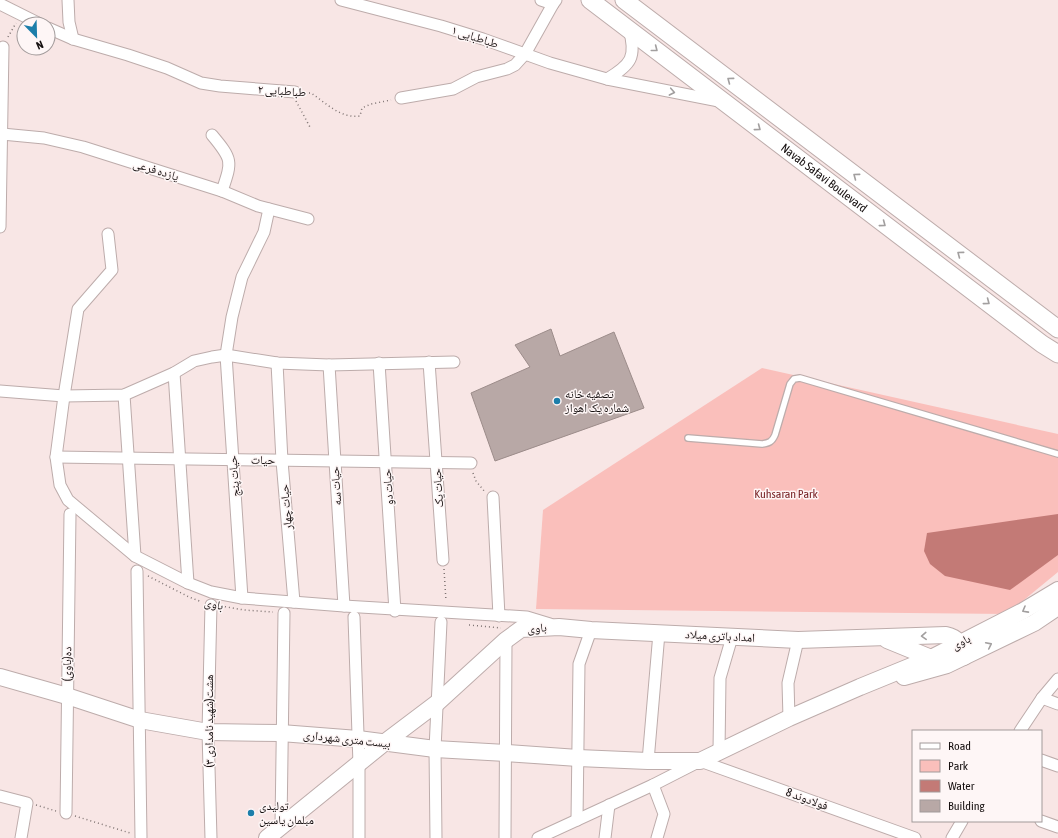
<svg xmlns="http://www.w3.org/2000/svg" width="1058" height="838" font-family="'Asap Condensed','Noto Naskh Arabic',sans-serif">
<rect width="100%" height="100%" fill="#f8e6e5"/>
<path fill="#fabfbb" d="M762 368 1058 434V572L1007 614 536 609 543 510Z"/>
<path fill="#c37a76" d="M1058 514V555L1010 590 945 576 930 564 924 551 927 533Z"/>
<path fill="#b8a8a6" stroke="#9c8c8a" d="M551 329 560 356 614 332 644 408 495 461 471 393 530 367 515 345Z"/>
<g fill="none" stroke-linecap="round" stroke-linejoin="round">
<g stroke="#bdacab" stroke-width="8">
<path id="lane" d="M688 438 762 444C769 443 772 442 775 435L790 384 794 379 800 378 1058 454"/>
</g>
<g stroke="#bdacab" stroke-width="13">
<g id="street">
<path d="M68 0 69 22 73 39"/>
<path d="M341 0 441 26 483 39 550 63 607 79 719 101"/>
<path d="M541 0 553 4 556 0"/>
<path d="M0 4 40 24"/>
<path d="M48 28 73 39 128 55 167 68 201 83 220 86 295 92"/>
<path d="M607 79C631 65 637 57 629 29"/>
<path d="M401 98 453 89 476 77 507 69 515 65 525 54 553 4"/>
<path d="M2 134 44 138 83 147 222 191 258 206 308 219"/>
<path d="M212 135C233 160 232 161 222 191"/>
<path d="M0 227 3 47"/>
<path d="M108 234 112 270 78 309 64 396 56 457 60 485 68 500 135 556 188 583 211 592 242 598 344 606 527 617 550 624"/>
<path d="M429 362 443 560"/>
<path d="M277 363 282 461 294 602"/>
<path d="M379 363 395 611"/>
<path d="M329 365 344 606"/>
<path d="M174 373 188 583"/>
<path d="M0 391 64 396 124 395 174 373 194 361 212 357 226 355 277 363 329 365 454 362"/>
<path d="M124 395 135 556"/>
<path d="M56 457 471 463"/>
<path d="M493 497 499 616"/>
<path d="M137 571 141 837"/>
<path d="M242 598 226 355 232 317 242 277 264 232 269 209"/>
<path d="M354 617 359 764V838"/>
<path d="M1042 698 1058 704"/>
<path d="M789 718 788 683 798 640"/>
<path d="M1020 731 1042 698 1058 679"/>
<path d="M719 751 720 678 732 637"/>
<path d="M1041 760 1058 766"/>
<path d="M648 761 659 633"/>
<path d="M653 785 664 814 657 838"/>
<path d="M0 796 27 803 21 838"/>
<path d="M66 813 70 514"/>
<path d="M577 820 579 664 591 630"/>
<path d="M1041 821 1058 827"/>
<path d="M281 825 284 613"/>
<path d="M211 838 208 732 211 605"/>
<path d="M436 838 435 749 441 622"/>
<path d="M505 838 506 640"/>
<path d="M538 838 653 785 700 761 915 838"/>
<path d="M605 838 609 805"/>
<path d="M952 838 962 821"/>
</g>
</g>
<g stroke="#bdacab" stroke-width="18">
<g id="secondary">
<path d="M887 640 936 660"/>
<path d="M0 677 67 696 140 720 208 732 281 733 358 739 435 749 506 753 578 758 648 761H700L789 718 860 687 931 658 1023 611 1058 590"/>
<path d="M904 677 947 665 1034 623 1058 607"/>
<path d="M267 838 384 743 437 703 506 640 521 629 559 627 591 630 798 640 946 635C960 638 960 645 964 657"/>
</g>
</g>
<g stroke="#bdacab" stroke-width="19">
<g id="primary">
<path id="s1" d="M590 0 1042 344 1058 354"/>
<path d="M624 0 1058 329"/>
</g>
</g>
<g stroke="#7f7473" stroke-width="1.5" stroke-dasharray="1 3" stroke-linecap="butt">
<path d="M8 37 16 23"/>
<path d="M305 93H311C326 103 341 119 360 116L362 108 371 104 391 100"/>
<path d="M296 101 311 129"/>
<path d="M473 473 476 481 485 492"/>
<path d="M444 569 446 601"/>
<path d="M148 576 189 597 202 602"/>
<path d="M221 606 244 610 273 612"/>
<path d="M469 625 501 628"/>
<path d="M36 805 56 811"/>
<path d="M75 816 130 833"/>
</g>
<use href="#lane" stroke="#fff" stroke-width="5.5"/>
<use href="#street" stroke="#fff" stroke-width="11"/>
<use href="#secondary" stroke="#fff" stroke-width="16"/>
<use href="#primary" stroke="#fff" stroke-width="17"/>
</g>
<defs><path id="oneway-chevron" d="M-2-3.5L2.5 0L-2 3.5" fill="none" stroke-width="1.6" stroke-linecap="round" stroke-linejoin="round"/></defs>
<g stroke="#a29f9f">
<use href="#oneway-chevron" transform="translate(655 49) rotate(38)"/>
<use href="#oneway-chevron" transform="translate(730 80) rotate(-143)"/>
<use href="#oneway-chevron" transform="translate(672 92) rotate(11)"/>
<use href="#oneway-chevron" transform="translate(758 128) rotate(37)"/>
<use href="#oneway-chevron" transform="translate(856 176) rotate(-143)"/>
<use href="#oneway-chevron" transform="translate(883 224) rotate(37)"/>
<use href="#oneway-chevron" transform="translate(960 254) rotate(-143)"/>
<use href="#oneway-chevron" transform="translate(987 302) rotate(37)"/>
<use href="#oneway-chevron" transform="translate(1025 610) rotate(151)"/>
<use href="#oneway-chevron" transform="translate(924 636) rotate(177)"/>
<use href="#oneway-chevron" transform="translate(989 645) rotate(-26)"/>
</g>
<g fill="#1c7eaa" stroke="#fef6f6" stroke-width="1.5">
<circle cx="557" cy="401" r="4"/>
<circle cx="251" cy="813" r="4"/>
</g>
<g text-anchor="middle" stroke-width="3" stroke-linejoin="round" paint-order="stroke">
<g font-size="12" fill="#161010" stroke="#fef6f6">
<text transform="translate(475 37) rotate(18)" y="4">طباطبایی ۱</text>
<text transform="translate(282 91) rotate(4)" y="4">طباطبایی ۲</text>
<text transform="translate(156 170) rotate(17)" y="4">یازده فرعی</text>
<text dy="4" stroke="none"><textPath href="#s1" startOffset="294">Navab Safavi Boulevard</textPath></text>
<text transform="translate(263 460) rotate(1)" y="4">حیات</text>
<text transform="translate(234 476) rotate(-94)" y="4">حیات پنج</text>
<text transform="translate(336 486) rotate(-94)" y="4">حیات سه</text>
<text transform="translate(388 487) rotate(-94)" y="4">حیات دو</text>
<text transform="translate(438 488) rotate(-94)" y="4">حیات یک</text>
<text transform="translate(286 507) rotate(-95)" y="4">حیات چهار</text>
<text transform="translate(214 604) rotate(13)" y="4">باوی</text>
<text transform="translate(537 628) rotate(-4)" y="4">باوی</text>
<text transform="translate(720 636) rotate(3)" y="4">امداد باتری میلاد</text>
<text transform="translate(961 642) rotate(-27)" y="4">باوی</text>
<text transform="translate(67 664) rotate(-89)" y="4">ده(باوی)</text>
<text transform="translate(209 721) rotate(-90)" y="4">هشت(شهید نامداری ۳)</text>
<text transform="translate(347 739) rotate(6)" y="4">بیست متری شهرداری</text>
<text transform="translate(807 799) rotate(20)" y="4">فولادوند 8</text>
</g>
<g font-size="12" fill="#161010" stroke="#fef6f6" text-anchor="start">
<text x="565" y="398">تصفیه خانه<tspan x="565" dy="14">شماره یک اهواز</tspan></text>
<text x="259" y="810">تولیدی<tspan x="259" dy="14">مبلمان یاسین</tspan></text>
</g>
<g font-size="12" fill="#771f22" stroke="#fef6f6">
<text x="786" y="498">Kuhsaran Park</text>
</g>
</g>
<rect x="912" y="730" width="130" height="92" fill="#fef6f6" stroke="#a19a9a"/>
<rect x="920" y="743" width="20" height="6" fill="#ffffff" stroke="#a19a9a"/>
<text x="948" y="750" font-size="12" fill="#161010">Road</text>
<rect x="920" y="760" width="20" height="12" fill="#fabfbb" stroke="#a19a9a"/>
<text x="948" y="770" font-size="12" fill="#161010">Park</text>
<rect x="920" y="780" width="20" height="12" fill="#c37a76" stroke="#a19a9a"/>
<text x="948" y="790" font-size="12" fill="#161010">Water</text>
<rect x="920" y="800" width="20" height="12" fill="#b8a8a6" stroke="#a19a9a"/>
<text x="948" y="810" font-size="12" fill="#161010">Building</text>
<g transform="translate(36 36) rotate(157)"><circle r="19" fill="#fef6f6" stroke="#a19a9a"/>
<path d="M0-3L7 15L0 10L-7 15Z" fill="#1c7eaa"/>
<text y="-6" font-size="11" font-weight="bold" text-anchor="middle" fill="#161010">N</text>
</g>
</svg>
